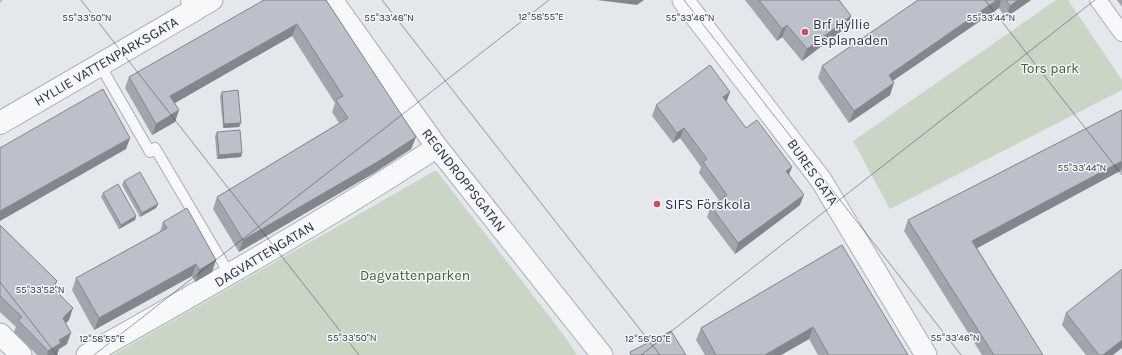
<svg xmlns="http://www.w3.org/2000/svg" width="1122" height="355" font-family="Karla,sans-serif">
<rect width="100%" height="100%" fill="#e4e7ec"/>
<g fill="#c9d6c5">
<path d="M1056 0H1068L1122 80V90L890 209 853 141Z"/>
<path d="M436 170 566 338 577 355H113Z"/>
</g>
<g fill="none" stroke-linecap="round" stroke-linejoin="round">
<g stroke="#a9aeb7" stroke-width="12">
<path id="service" d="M100 65 150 152 155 148 230 275"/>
</g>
<g stroke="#a9aeb7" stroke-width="18">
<path id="pedestrian" d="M1098 0 1122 33"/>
</g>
<g stroke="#a9aeb7" stroke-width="23">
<g id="minor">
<path d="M332 0 437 147 602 355"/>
<path d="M683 0 821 180 926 355"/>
<path d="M196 9 212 0"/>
<path d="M0 334 21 355"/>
<path d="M87 355C206 288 324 221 437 147"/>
</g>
</g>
<g stroke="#a9aeb7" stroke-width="24">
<path id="tertiary" d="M0 123 196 9 192 0"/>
</g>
<use href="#service" stroke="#f7f8fa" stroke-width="10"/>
<use href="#pedestrian" stroke="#f7f8fa" stroke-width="16"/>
<use href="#minor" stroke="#f7f8fa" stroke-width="21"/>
<use href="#tertiary" stroke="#f7f8fa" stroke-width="22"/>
</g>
<g fill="#a1a5ae">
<path d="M326 0 416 137 411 149 374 173 239 252 213 209 217 197 339 123 332 112 335 103 292 36 175 103V122L152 135 125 88 129 77Z"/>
<path d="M745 0H839L851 16 847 27 802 61 782 37 777 41Z"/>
<path d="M918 0H1031L1005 18 999 8 892 81 890 95 849 123 818 78 822 66Z"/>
<path d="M1117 0H1122V7Z"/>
<path d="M222 92 241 123 239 127 223 128 220 96Z"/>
<path d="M726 102 746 128 792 167 789 174 800 205 735 254 707 217 711 206 719 200 699 173 701 167 680 138 673 143 652 116 656 105Z"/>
<path d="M1122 110V173L1120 171 977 248 1043 355H982L904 231 908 220Z"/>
<path d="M217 132 242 153 241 157 217 159 215 136Z"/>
<path d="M124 181 158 204 156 208 140 217 122 185Z"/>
<path d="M103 193 136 216 135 220 119 229 101 197Z"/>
<path d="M163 222 216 260 212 272 195 282 192 276 94 330 72 290 76 278 160 232Z"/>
<path d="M0 225 57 281 54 289 69 320 66 323 67 344 59 349 57 355H37L14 332 16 327 0 312Z"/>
<path d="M842 245 908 355H818L809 339 781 355H705L696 340 701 328Z"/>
<path d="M1066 313 1113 355H1086L1062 325Z"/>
</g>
<g fill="#83868d">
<path d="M597 0H644L637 5Z"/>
<path d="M997 0H1001L999 8 884 87 889 75Z"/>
<path d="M1018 0H1031L1005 18 1010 6Z"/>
<path d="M851 16 847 27 802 61 807 49Z"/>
<path d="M297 24 292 36 166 108 170 96Z"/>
<path d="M787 25 782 37 777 41 782 29Z"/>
<path d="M894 83 890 95 849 123 854 111Z"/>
<path d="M730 92 726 103 723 97Z"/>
<path d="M179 110 175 122 152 135 156 124Z"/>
<path d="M241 123 239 127 223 128 224 124Z"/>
<path d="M684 128 680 138 673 143 677 133Z"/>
<path d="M416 137 411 149 374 173 239 252 243 240Z"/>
<path d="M130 138 126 149 0 221V211Z"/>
<path d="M242 153 241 157 217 159 219 155Z"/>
<path d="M1122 161V166L1120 171 968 253 972 241Z"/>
<path d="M792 167 788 177 786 171Z"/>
<path d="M804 195 800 205 735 254 738 243Z"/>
<path d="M158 204 156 208 140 217 142 213Z"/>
<path d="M136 216 135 220 119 229 121 225Z"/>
<path d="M216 260 212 272 195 282 199 270Z"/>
<path d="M196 264 192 276 94 330 99 318Z"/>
<path d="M57 281 52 293V287Z"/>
<path d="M73 308 69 320 59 330 63 318Z"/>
<path d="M813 327 809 339 781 355H765Z"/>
<path d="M71 333 67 344 59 349 57 355H47L48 351 59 340Z"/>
<path d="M1122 340V348L1113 355H1103Z"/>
</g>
<g fill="#bbc0ca" stroke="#83868d">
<path d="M264 0H326L416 137 379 161 243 240 217 197 348 118 336 100 343 96 297 24 170 96 179 110 156 124 129 77Z"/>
<path d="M759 0H839L851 16 807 49 787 25 782 29Z"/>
<path d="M918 0H997L889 75 894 83 854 111 822 66Z"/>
<path d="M1006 0H1018L1010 6Z"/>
<path d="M710 65 730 92 723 97 746 128 757 120 792 167 786 171 804 195 738 243 711 206 727 195 703 162 707 159 684 128 677 133 656 105Z"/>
<path d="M103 89 130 138 0 211V148Z"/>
<path d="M238 90 241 123 224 124 222 92Z"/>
<path d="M1122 110V161L972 241 1043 355H994L908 220Z"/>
<path d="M240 130 242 153 219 155 217 132Z"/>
<path d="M140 172 158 204 142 213 124 181Z"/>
<path d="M118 184 136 216 121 225 103 193Z"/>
<path d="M187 208 216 260 199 270 196 264 99 318 76 278 167 228 163 222Z"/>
<path d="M0 225 57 281 52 287 73 308 63 318 71 333 59 340 61 343 48 351 18 320 22 317 0 296Z"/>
<path d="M842 245 908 355H829L813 327 765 355H716L701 328Z"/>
<path d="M1122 269V340L1103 355H1099L1066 313Z"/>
<path d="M671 331 686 355H631L630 352Z"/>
</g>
<path fill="none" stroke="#2b3445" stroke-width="1" stroke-opacity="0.45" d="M81 0 359 355M382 0 660 355M684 0 961 355M985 0 1122 175M0 2 2 0M0 282 57 355M94 355 549 0M641 355 1095 0"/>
<g fill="#d1495b" stroke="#f4f6f9" stroke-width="1.5">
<circle cx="805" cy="32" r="4"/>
<circle cx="657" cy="204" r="4"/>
</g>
<g text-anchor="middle" stroke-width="3" stroke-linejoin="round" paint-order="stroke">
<g font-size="14" fill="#2b3445" stroke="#f4f6f9" text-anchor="start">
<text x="813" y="29">Brf Hyllie<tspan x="813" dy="16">Esplanaden</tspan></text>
<text x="665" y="209">SIFS Förskola</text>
</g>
<g font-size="14" fill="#2b3445" stroke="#f4f6f9">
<text transform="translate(106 61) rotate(-30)" y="5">HYLLIE VATTENPARKSGATA</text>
<text transform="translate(813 172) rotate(55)" y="5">BURES GATA</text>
<text transform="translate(464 180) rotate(52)" y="5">REGNDROPPSGATAN</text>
<text transform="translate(264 254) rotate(-31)" y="5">DAGVATTENGATAN</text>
</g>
<g font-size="14" fill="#3f6138" stroke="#f4f6f9">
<text x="1050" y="73">Tors park</text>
<text x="415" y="280">Dagvattenparken</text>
</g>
</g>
<g font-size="10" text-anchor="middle" fill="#2b3445" stroke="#f4f6f9" stroke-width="3" stroke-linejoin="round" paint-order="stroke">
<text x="541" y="20">12°58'55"E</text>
<text x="87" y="21">55°33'50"N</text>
<text x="389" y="21">55°33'48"N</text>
<text x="690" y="21">55°33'46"N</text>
<text x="991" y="21">55°33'44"N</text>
<text x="1082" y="171">55°33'44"N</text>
<text x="40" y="293">55°33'52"N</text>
<text x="352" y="341">55°33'50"N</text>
<text x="955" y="341">55°33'46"N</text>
<text x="102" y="342">12°58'55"E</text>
<text x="648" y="342">12°58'50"E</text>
</g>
</svg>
